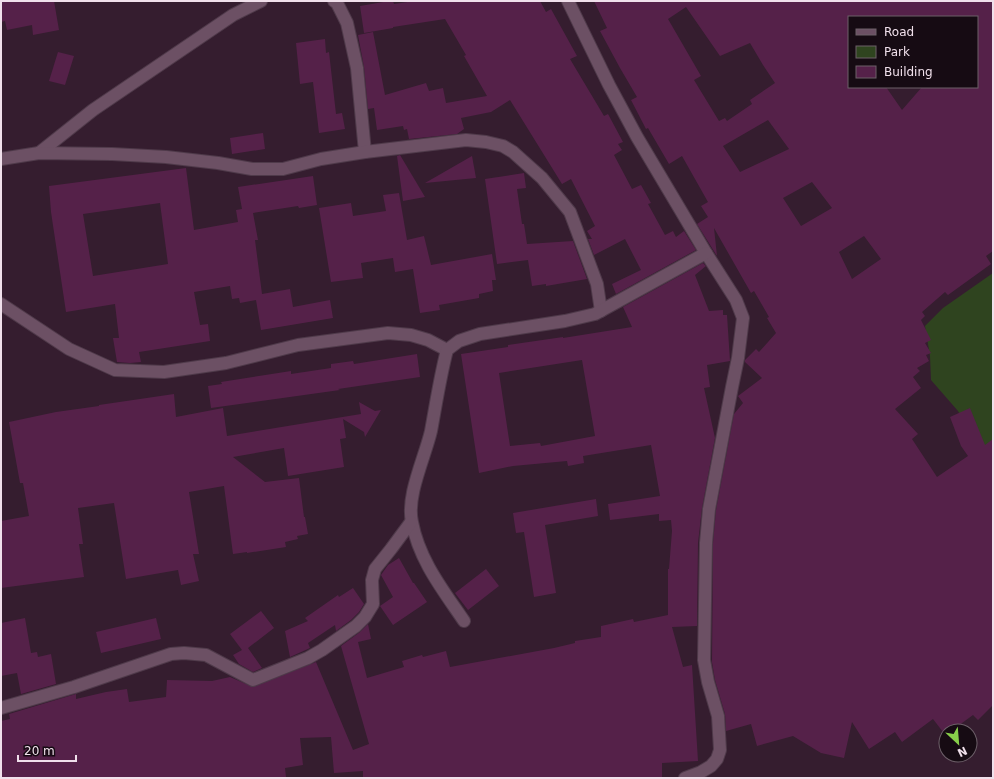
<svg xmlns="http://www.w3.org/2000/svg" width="994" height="779" font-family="'DejaVu Sans',sans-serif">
<rect width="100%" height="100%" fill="#351d2f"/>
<path fill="#2f441f" d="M993 273V458L979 445 958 411 931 380 930 356 925 326 943 308Z"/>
<g fill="#552149" fill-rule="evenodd">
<path d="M1 1H54L59 30 33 35 32 25 7 30 5 21 1 22Z"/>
<path d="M389 1H393L394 4 414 1H540L546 12 551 9 577 56 570 59 604 116 608 114 623 142 618 144 622 150 614 155 632 189 641 185 651 203 648 204 665 235 673 231 676 237 684 231 696 250 616 294 612 284 641 270 625 239 594 255 588 239H592L587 231 595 226 571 179 562 184 510 100 491 112 461 118 464 129 457 134 409 139 407 129 404 130 403 126 377 130 374 108 368 109 364 67 358 35 373 32 385 95 426 83 429 91 443 88 446 103 487 96 464 56 466 55 445 19 393 27V28L364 33 360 6Z"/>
<path d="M594 1H993V251L986 256 991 264 948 295 945 292 922 312 925 316 921 320 931 340 925 343 931 353 926 355 929 361 917 368 920 371 913 377 921 388 895 409 918 434 912 439 937 477 968 456 961 446 950 417 970 408 985 445 993 439V705L978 720 973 715 951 731 943 732 933 719 902 742 895 732 869 749 852 722 844 758 821 753 793 736 757 746 751 724 726 731 725 714 715 680 712 662 713 543 716 510 734 414 743 403 738 396 762 378 745 362V360L756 349 759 352 776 333 767 318 769 317 754 291 751 293 714 228 717 256 697 224 708 217 701 206 708 202 682 156 669 164 648 128 646 129 631 100 637 97 620 68 600 31 607 28ZM686 7 720 56 750 43 763 65 775 83 750 100 752 104 727 121 725 118 719 121 694 80 701 76 668 19ZM849 17H977V87H922L902 110 886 87H849ZM768 120 789 149 740 172 723 146ZM812 182 832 208 801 226 783 198ZM864 236 881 259 852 279 839 252Z"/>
<path d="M325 39 326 53 329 52 336 114 342 113 345 129 319 133 313 82 300 84 296 43Z"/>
<path d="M58 52 74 56 65 85 49 81Z"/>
<path d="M263 133 265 149 232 154 230 138Z"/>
<path d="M400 155 425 197 403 201 397 156Z"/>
<path d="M472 156 476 178 425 183Z"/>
<path d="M186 168 194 230 238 222 236 210 242 209 238 187 313 176 317 205 299 208 298 206 253 213 258 240H255L262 294 290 289 293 307 330 300 333 318 261 330 256 300 240 303 239 298 232 299 230 286 194 292 200 325 208 324 210 341 139 352 141 362 130 363 117 362 113 338H119L115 304 66 312 51 212 49 186ZM160 203 168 264 93 276 83 214Z"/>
<path d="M524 173 526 188 517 189 522 224H524L527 244 573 241 587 279 546 286V284L532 286 528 260 497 264 485 179Z"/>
<path d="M399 193 407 240 424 236 431 265 492 254 496 280H492L493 291 479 294V298L439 305 440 310 420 313 413 269 395 272 393 258 361 263 363 278 331 282 319 208 351 203 353 216 386 211 383 195Z"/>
<path d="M703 263 706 266 695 275 709 311 723 310V315H727L730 361 707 365 710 387 704 388 715 438 702 508 698 543 697 626 672 627 683 667 692 665 698 761 662 763V778H363V771L334 773 331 737 300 738 303 765 285 768 286 777 1 778V721L10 719 9 714 76 694V699L106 692 127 689 129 702 166 697 167 680 212 681 230 677 253 687 316 662 353 750 369 744 341 646 360 632 368 624 371 639 358 642 367 678 404 667 402 661 422 655 423 657 446 651 450 667 554 648 575 643V641L601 637V626L633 619 634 622 668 615V569H669L672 531 671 520 659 521V514L610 520 608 504 660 496 651 445 583 456 584 463 568 466 567 461 513 466 479 473 461 354 508 347V345L563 337V338L632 327 623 307ZM582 360 595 436 541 446 540 443 510 446 499 373Z"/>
<path d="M417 354 420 377 338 389 340 390 211 408 208 386 222 384 221 382 291 371V374L331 368V364L353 361 354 364Z"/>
<path d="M174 394 176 417 223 408 227 436 361 414 359 402 375 411 381 410 365 437 364 432 343 419 346 438 340 439 344 467 288 476 284 448 233 457 265 482 299 478 304 517H305L308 534 297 536 298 539 285 542 286 547 247 553V552L233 554 224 486 189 492 199 554H193L199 581 181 585 178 570 126 579 114 503 78 508 83 544H79L84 577 1 588V521L29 516 23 483H20L9 422 56 412 99 406V405Z"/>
<path d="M596 499 598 516 545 525 556 593 534 597 524 532 516 533 513 513Z"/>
<path d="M399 558 413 583H414L427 602 393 625 380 606 393 597 381 575 388 565Z"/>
<path d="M486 569 499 586 468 610 455 593Z"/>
<path d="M353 588 364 604 359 612 351 620 336 631 335 625 308 643 310 648 290 657 285 631 308 621 305 618 338 595 339 597Z"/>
<path d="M261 611 274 628 248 648 262 668 253 672 239 664 233 655 242 650 230 634Z"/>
<path d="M25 618 31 653 37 652 38 657 51 654 56 684 21 694 17 673 1 676V623Z"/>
<path d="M156 618 161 639 101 653 96 632Z"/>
</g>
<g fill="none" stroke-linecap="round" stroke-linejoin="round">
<g stroke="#4f3a4a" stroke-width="14">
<g id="minor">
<path d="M334 1 337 3 347 23 357 68 365 152"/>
<path d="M568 1 609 85 637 137 706 253 736 300 743 318 738 358 732 387 709 509 706 543 704 660 708 682 718 716 720 750 717 759 711 766 701 772 685 778"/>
<path d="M39 153 93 110 233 15 261 1"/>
<path d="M1 159 39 153 112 154 166 157 218 163 252 169H283L321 159 365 152 466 140 486 142 503 146 513 152 542 178 570 212 597 284 601 311"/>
<path d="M1 304 69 349 115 370 164 372 226 363 298 345 388 333 411 335 428 340 447 350"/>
<path d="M464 621C443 590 419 560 412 522 406 496 425 457 431 431 436 404 440 377 447 350L459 341 480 334 565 321 595 314 706 253"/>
<path d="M1 708 74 687 171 654 184 653 206 655 253 680 308 658 322 650 356 626 365 617 373 604 372 580 375 569 391 549 411 522"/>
</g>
</g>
<use href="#minor" stroke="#6c5064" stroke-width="12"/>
</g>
<rect width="994" height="779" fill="none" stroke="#f0e0eb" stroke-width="4"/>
<rect x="848" y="16" width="130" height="72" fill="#160b13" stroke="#6d6069"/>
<rect x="856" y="29" width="20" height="6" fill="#6c5064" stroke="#6d6069"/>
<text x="884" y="36" font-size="12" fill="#f0e0eb">Road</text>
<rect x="856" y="46" width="20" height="12" fill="#2f441f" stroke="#6d6069"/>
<text x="884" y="56" font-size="12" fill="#f0e0eb">Park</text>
<rect x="856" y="66" width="20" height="12" fill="#552149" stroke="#6d6069"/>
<text x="884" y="76" font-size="12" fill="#f0e0eb">Building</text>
<g transform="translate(958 743) rotate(154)"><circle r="19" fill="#160b13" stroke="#6d6069"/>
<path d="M0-3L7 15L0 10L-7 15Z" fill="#88cf4a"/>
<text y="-6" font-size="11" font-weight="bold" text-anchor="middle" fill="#f0e0eb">N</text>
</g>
<path d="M18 755v6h58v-6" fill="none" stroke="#f0e0eb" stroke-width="2"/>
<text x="24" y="755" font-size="12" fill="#f0e0eb" stroke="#160b13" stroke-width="3" paint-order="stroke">20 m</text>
</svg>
